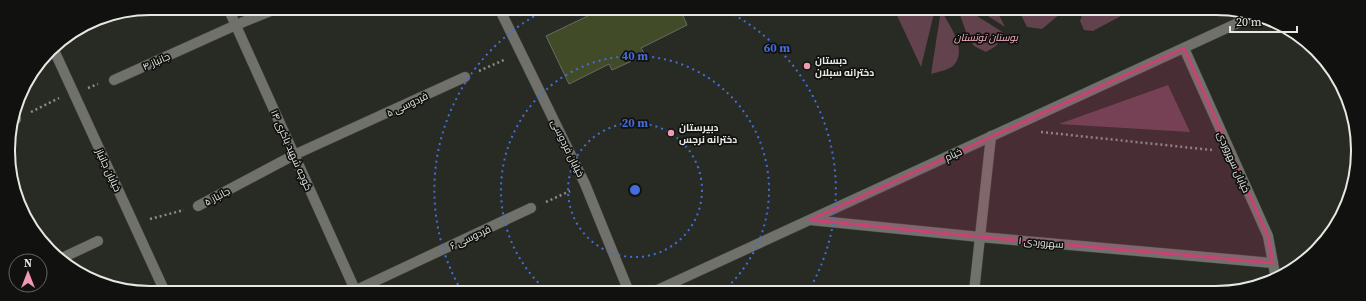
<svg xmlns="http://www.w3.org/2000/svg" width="1366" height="301" font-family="'Source Serif 4',Cairo,serif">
<rect width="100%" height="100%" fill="#282a24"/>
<g fill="#62424c">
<path d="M894 9H935L921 67Z"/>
<path d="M958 9H966L1004 33 996 46 986 52 974 46 967 35Z"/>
<path d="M977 9H996L1005 27Z"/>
<path d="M1018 9H1066L1042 29 1027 27Z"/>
<path d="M1084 9H1134L1093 31 1084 30 1080 21Z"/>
<path d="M941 10C949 25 968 49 954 65 949 70 938 72 931 74Z"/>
<path d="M1168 85 1190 132 1059 124Z"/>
</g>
<path fill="#424b28" stroke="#696b65" d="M592 9H680L687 25 641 48 645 55 612 70 609 64 569 84 546 36 594 13Z"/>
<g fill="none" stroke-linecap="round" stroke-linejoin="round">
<g stroke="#444541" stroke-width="11">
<g id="street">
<path d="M228 8 356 292"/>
<path d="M499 8 585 184 629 292"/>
<path d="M53 48 165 292"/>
<path d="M1184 48 1268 236 1276 279"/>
<path d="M114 80 236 25 278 8"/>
<path d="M14 119H16"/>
<path d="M198 206 294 155 465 77"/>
<path d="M810 220 980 237 1273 263"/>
<path d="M62 258 98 241"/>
<path d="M352 292 531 208"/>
<path d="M974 292 991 136"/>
</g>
</g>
<g stroke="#444541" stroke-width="11">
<path id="secondary" d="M653 292 1253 16"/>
</g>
<g stroke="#8b8d88" stroke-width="2.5" stroke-dasharray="2 3" stroke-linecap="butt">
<path d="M479 71 506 59"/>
<path d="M88 88 98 84"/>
<path d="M31 112 59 98"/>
<path d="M1041 132 1212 150"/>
<path d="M546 202 570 191"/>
<path d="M150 219 184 210"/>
</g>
<use href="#street" stroke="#6f716a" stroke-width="10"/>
<use href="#secondary" stroke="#6f716a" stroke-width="10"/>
</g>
<path fill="#c94276" fill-opacity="0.2" stroke="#c94276" stroke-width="3" stroke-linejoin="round" d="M1184 48 1268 236 1273 263 980 237 810 220Z"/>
<g fill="none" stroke="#456dda" stroke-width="2" stroke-dasharray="2 4">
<circle cx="635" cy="190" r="67"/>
<path d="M547 291A134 134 0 1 1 723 291"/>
<path d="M461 290A201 201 0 0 1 548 9M723 9A201 201 0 0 1 809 290"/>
</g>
<g fill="#f09ab6" stroke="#11120f" stroke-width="1.5">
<circle cx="807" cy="66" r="4"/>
<circle cx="671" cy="133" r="4"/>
</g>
<g text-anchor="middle" stroke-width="3.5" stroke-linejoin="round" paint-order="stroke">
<g font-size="10" font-style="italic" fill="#f6b1c7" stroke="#11120f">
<text x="986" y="41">بوستان توتستان</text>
</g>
<g font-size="10" font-weight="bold" fill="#e7e8e4" stroke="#11120f" text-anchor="start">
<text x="815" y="64">دبستان<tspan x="815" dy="12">دخترانه سبلان</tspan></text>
<text x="679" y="131">دبیرستان<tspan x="679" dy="12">دخترانه نرجس</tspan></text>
</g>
<g font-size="10" fill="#e7e8e4" stroke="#11120f">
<text transform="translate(156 61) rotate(-24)" y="4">جانباز ۴</text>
<text transform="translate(407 104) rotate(-25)" y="4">فردوسی ۵</text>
<text transform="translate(568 148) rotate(64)" y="4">خیابان فردوسی</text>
<text transform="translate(292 150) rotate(66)" y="4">کوچه شهید باکری ۱۴</text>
<text transform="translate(953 154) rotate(-25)" y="4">خیام</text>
<text transform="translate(1234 162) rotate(66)" y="4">خیابان سهروردی</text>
<text transform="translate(109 170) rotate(65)" y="4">خیابان جانباز</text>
<text transform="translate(217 196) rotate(-28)" y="4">جانباز ۵</text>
<text transform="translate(470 237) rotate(-25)" y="4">فردوسی ۶</text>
<text transform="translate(1041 242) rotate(5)" y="4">سهروردی ۱</text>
</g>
</g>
<path d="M0 0H1366V301H0ZM150 15H1216A135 135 0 0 1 1351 150V151A135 135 0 0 1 1216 286H150A135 135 0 0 1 15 151V150A135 135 0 0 1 150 15Z" fill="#11120f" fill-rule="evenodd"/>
<path fill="none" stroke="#e7e8e4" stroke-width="2" d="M150 15H1216A135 135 0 0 1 1351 150V151A135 135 0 0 1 1216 286H150A135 135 0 0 1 15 151V150A135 135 0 0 1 150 15Z"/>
<circle cx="635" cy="190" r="6" fill="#456dda" stroke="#11120f" stroke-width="2"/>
<g font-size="12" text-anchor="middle" font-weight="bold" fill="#456dda" stroke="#11120f" stroke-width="3.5" stroke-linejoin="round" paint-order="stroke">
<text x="777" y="52">60 m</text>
<text x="635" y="60">40 m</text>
<text x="635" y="127">20 m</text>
</g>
<g transform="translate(28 273)"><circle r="19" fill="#11120f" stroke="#676864"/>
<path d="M0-3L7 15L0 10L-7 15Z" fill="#f09ab6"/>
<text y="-6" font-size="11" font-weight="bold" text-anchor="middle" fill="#e7e8e4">N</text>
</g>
<path d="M1230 26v6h67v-6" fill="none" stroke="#e7e8e4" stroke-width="2"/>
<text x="1236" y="26" font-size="12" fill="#e7e8e4" stroke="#11120f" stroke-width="3" paint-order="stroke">20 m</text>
</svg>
